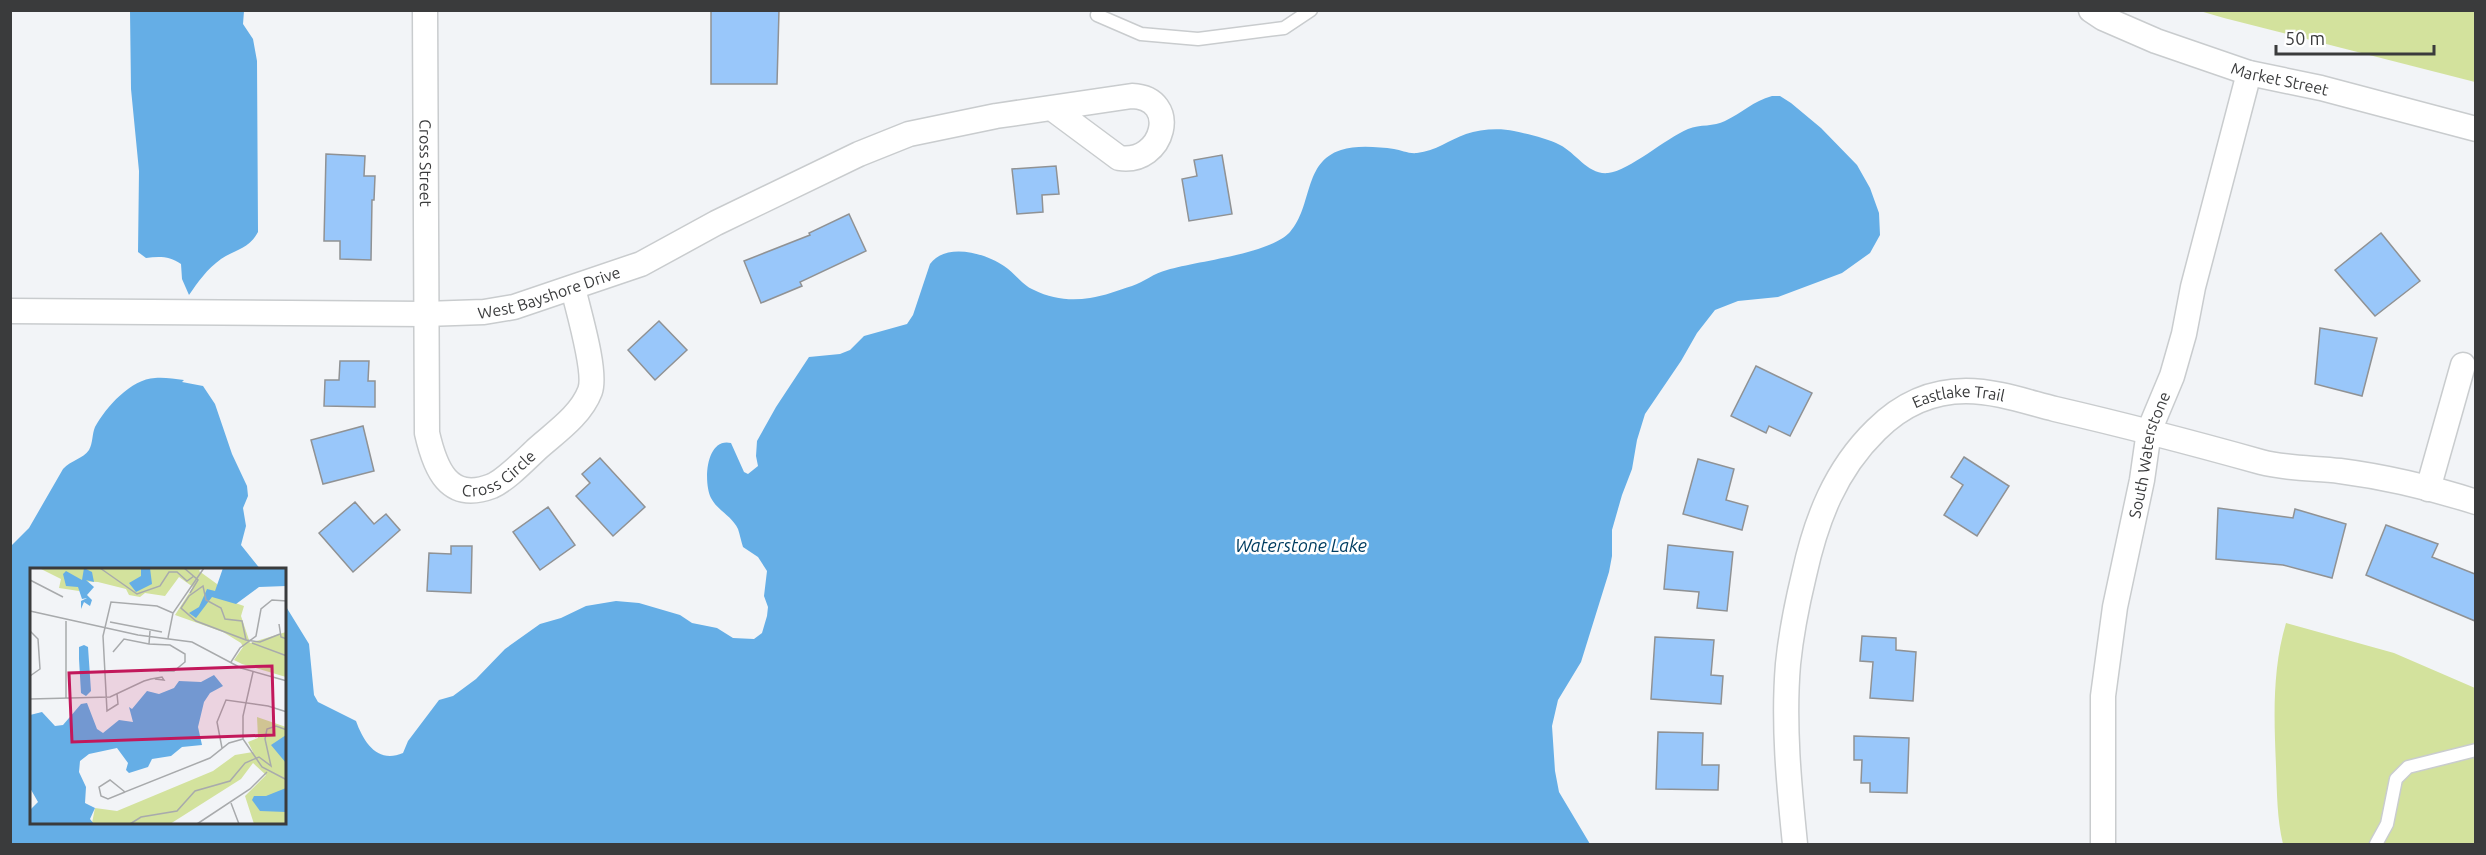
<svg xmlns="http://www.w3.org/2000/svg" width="2486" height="855" font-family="Ubuntu,sans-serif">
<rect width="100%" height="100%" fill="#f2f4f7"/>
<g fill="#d3e29d">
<path d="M2200 11H2475V82L2224 18Z"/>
<path d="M2286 623 2394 653 2475 688V844H2283C2277 819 2277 793 2276 766 2274 718 2272 670 2286 623Z"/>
</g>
<g fill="#65aee6">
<path d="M130 11H244L243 24 253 39 257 61 258 232C249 249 236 249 221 259 207 269 198 282 189 295L182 279 181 264C170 256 159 256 146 258L138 252 139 171 131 89Z"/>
<path d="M1772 96H1780L1791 103 1821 128 1857 165 1870 188 1879 213 1880 235 1870 253 1842 273 1778 297 1738 301 1715 310 1697 333 1681 361 1645 414 1637 440 1632 469 1622 495 1612 530V556L1609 572 1581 662 1558 700 1552 726 1555 771 1559 792 1590 844H11V546L29 528 63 469C71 460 83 459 89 450 93 443 92 434 95 427 106 407 131 379 155 378 164 377 174 379 184 380L182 382 203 386 215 404 232 454 247 486 248 496 243 508 246 526 241 545 261 570H32V824H285V605L309 644 314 695 318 702 356 721C364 743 378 764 403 753L408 741 439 700 453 696 476 679 505 649 540 624 561 618 586 606 616 601 639 603 680 615 692 623 717 628 733 638 754 639 762 633 767 616 768 607 764 596 767 571 758 557 743 547C741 541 740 535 738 529 732 516 717 510 711 498 703 482 706 437 731 443L744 472 748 474 758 466 756 456 757 441 776 407 809 357 840 354 850 350 864 336 907 324 913 315 930 264C946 242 985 253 1004 266 1015 273 1022 285 1034 290 1052 299 1071 301 1090 298 1104 296 1119 290 1132 286 1144 282 1154 273 1167 270 1197 261 1270 254 1290 232 1313 206 1303 162 1341 150 1356 145 1378 147 1394 149 1401 150 1409 154 1417 153 1436 151 1449 140 1466 134 1480 129 1500 128 1514 131 1528 134 1547 138 1560 145 1576 153 1588 175 1608 173 1629 171 1666 138 1688 129 1700 124 1714 127 1725 121 1742 113 1753 101 1772 96Z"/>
</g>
<g fill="#99c7fa" stroke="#909294" stroke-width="1.5">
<path d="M711 10H779L777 84H711Z"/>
<path d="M326 154 365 156 364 176H375L374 200H372L371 260 340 259V241H324Z"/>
<path d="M1222 155 1232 214 1189 221 1182 179 1197 176 1194 160Z"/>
<path d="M1056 166 1059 194 1042 195 1043 212 1017 214 1012 169Z"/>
<path d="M849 214 866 251 800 282 802 286 761 303 744 261 810 235 809 233Z"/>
<path d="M2381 233 2420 281 2375 316 2335 270Z"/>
<path d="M659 321 687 350 655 380 628 350Z"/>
<path d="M2320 328 2377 338 2362 396 2315 384Z"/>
<path d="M340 361H369L368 381H375V407L324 406 325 380H339Z"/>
<path d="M1756 366 1812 393 1790 436 1769 426 1766 433 1731 416Z"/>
<path d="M363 426 374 471 323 484 311 440Z"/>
<path d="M1964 457 2009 486 1977 536 1944 515 1963 485 1951 477Z"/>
<path d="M600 458 645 507 613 536 576 496 590 483 582 474Z"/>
<path d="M1698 459 1734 469 1726 500 1748 506 1742 530 1683 514Z"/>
<path d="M355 502 374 524 386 514 400 530 353 572 319 533Z"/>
<path d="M548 507 575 545 540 570 513 532Z"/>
<path d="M2218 508 2293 518 2295 509 2346 524 2332 578 2283 565 2216 559Z"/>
<path d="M2386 525 2438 544 2432 557 2475 574V621L2366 575Z"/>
<path d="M1668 545 1733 552 1727 611 1697 608 1699 592 1664 589Z"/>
<path d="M451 546H472L471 593 427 591 429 553 451 554Z"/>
<path d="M1862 636 1896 638V650L1916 652 1913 701 1870 698 1873 662 1860 661Z"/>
<path d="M1655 637 1714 640 1711 675 1723 676 1721 704 1651 699Z"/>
<path d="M1658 732 1703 733 1702 765H1719L1718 790 1656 789Z"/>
<path d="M1854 736 1909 738 1907 793 1870 792V783H1861L1862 760H1854Z"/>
</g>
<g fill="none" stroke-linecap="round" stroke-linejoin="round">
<g stroke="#c9ccce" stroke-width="15">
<g id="lane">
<path d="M1097 15 1141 34 1198 39 1284 28 1311 10"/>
<path d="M2376 844 2387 824 2396 779 2408 767 2476 750"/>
</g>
</g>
<g stroke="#c9ccce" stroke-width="27">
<g id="street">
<path id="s1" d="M425 10 427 433C435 468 448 503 492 486 506 480 526 459 538 448 556 432 581 415 590 391 597 372 578 310 573 288"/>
<path id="s2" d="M2091 10 2103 18 2156 41 2249 73 2321 88 2476 129"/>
<path id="s3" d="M10 311 425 314 484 312 514 307 641 264 716 223 859 154 909 134 996 116 1132 96C1181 98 1164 165 1119 158L1053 109"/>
<path d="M2428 489 2463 365"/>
<path id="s4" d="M1795 844C1789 785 1783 724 1788 664 1791 634 1797 604 1804 575 1816 520 1835 470 1876 430 1901 405 1931 391 1966 391 1996 391 2027 402 2055 409 2124 425 2193 443 2261 462 2288 469 2314 468 2340 471 2386 477 2432 488 2476 502"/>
<path id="s5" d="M2103 844V696L2115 607 2142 480 2149 431 2172 376 2184 334 2193 287 2249 73"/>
</g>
</g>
<use href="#lane" stroke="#fff" stroke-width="12"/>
<use href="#street" stroke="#fff" stroke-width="24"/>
</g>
<g text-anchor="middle" stroke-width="5" stroke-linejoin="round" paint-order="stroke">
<g font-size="16" fill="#3a3b3c" stroke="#fff">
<text dy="6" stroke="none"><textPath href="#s2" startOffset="202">Market Street</textPath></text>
<text dy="6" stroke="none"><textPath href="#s1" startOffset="153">Cross Street</textPath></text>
<text dy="6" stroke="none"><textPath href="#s3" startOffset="542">West Bayshore Drive</textPath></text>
<text dy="6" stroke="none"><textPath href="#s4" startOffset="528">Eastlake Trail</textPath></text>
<text dy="6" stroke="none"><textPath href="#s5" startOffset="394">South Waterstone</textPath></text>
<text dy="6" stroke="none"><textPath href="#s1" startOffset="534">Cross Circle</textPath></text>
</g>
<g font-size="18" font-style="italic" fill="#003d61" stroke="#fff">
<text x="1301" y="552">Waterstone Lake</text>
</g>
</g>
<g transform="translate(30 568)">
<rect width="256" height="256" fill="#f2f4f7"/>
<path d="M9 0H171L169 3 187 16 188 29 214 38 211 48 220 75 256 64V109L212 96 204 92 213 79 211 75 193 64 145 47 163 19 149 9 135 28 115 25 110 29 99 27 96 21 68 14 49 13V23L29 20 31 11ZM227 149 256 159V256H224L215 228 236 207 223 195 211 211 140 256 62 255 65 240 87 243 183 203 205 187 223 184 218 174 228 170Z" fill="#d3e29d"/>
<path d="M54 0 62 4 64 14 56 12 64 19 57 27 62 32 60 38 54 34 51 41V33L57 30 52 31 48 19 36 18 33 6 36 3 52 12ZM111 0H120L122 16 106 24 99 15 111 8ZM193 0H256V18L229 19 206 36 182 29 166 50 159 45 169 39 177 21 185 23ZM54 77 58 79 61 123 56 128 51 125 49 91V79ZM184 107 193 118 180 125 174 134 168 159 172 177 152 179 141 188 122 191 118 199 99 205 96 202 98 195 87 180 59 186 50 193 49 204 56 219 55 235 65 240 60 251 64 256H0V242L8 234 0 220V147L12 144 25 158 33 157 51 136 57 135 67 161 73 165 89 152 103 154 99 139 102 141 117 123 129 126 144 120 149 113 171 114ZM256 167V195L241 177ZM256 220V244L230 243 222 232 224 228H236Z" fill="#65aee6"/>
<path fill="none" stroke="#a8aaac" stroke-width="1.5" d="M70 0 107 26 130 18 139 4H147L157 13 164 8M154 0 168 12 160 25M0 12 33 29M0 43 108 67 162 74 211 100 257 113M36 53V130M80 54 132 64M249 56 251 69 257 71M0 63 8 71 10 101 0 108M120 63 119 76 140 77 155 86V94L144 103H129M138 70 143 45 174 0M216 72 166 53 151 40 159 28 173 18 176 32 191 40 195 51 212 53 216 72 230 74 250 66M222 75 257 88M83 84 94 71 119 76M201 94 210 80 226 68 231 41 242 32 257 33M223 104 213 148V171L232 199 257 212M87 126 88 136 77 143 73 68 81 34 127 38 143 45M0 131 80 129 114 113 121 111 132 109 134 112 125 111M192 180 187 154 196 132 238 138 257 144M95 224 78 231 71 228 69 219 80 212 95 224 180 190 199 175 213 171M201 235 209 256M100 256 111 249 147 243 165 223 200 213 215 195 229 189 241 198 235 171 237 161 246 158 257 162M167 256 220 221 237 204"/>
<path fill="#c2185b" fill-opacity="0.15" stroke="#c2185b" stroke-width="3" d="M242 98 244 167 42 174 39 105Z"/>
<rect width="256" height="256" fill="none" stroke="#3a3b3c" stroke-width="3"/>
</g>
<rect width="2486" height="855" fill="none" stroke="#3a3b3c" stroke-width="24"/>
<path d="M2276 45v9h158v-9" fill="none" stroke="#3a3b3c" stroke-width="3"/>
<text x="2285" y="45" font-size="18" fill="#3a3b3c" stroke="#ffffff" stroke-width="4.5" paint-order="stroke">50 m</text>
</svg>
